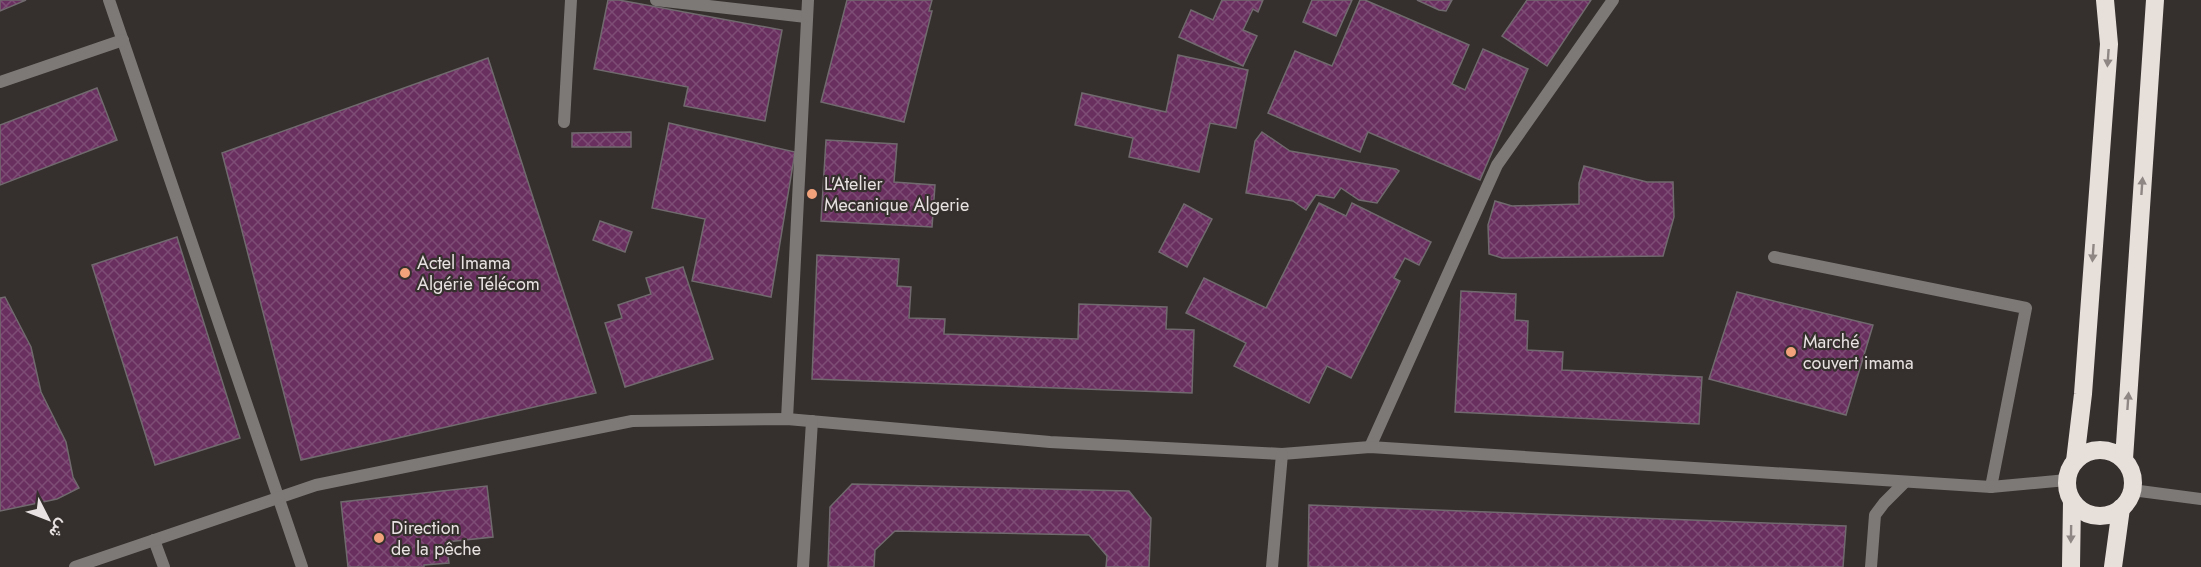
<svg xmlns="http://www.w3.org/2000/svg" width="2201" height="567" font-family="Jost,Vazirmatn,sans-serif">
<defs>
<pattern id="building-cross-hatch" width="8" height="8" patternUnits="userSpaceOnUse" patternTransform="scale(1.5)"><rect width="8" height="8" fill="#692f5e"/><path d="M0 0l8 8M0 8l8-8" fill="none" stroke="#7e4d75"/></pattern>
</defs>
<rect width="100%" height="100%" fill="#352f2d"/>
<g fill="url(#building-cross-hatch)" stroke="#706a6e" stroke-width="1.5">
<path d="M0 0H26L0 11Z"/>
<path d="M608 0H619L782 30 765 121 684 106 688 87 594 69Z"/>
<path d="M847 0H932L929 11H932L904 122 821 102Z"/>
<path d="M1222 0H1263L1258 12 1253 9 1243 30 1257 36 1243 66 1179 37 1191 10 1213 20Z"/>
<path d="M1312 0H1352L1336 36 1303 22Z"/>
<path d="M1360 0H1365L1469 45 1452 84 1465 90 1483 49 1528 69 1480 180 1368 132 1360 152 1268 113 1295 51 1332 66Z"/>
<path d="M1417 0H1452L1446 11 1439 10Z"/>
<path d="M1527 0H1591L1547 66 1502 36Z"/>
<path d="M1178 55 1248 70 1236 128 1210 123 1199 172 1129 157 1133 138 1075 125 1082 93 1166 112Z"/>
<path d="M488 58 596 393 301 460 222 153Z"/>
<path d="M97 88 117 140 0 185V125Z"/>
<path d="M669 123 795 152 771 297 692 281 705 219 652 208Z"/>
<path d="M631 132V147H572V133Z"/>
<path d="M1262 132 1290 151 1396 169 1399 171 1377 203 1359 200 1341 188 1334 198 1316 195 1306 210 1293 201 1246 193 1255 141Z"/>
<path d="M826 140 897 144 894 182 935 185 932 227 821 221Z"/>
<path d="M1584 166 1647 182H1673L1674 217 1663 256 1502 258 1489 254 1488 225 1495 201 1512 206 1579 204V183Z"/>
<path d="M1319 203 1346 216 1352 203 1431 242 1419 265 1405 258 1394 278 1400 281 1351 378 1327 366 1309 403 1234 366 1246 343 1186 313 1204 278 1266 308Z"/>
<path d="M1184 204 1212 219 1187 267 1159 252Z"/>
<path d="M600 221 632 232 625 252 593 240Z"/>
<path d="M177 237 240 438 155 465 92 265Z"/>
<path d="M817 255 899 259 897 286 911 287 909 318 945 319 944 334 1078 339 1079 304 1167 307 1166 329 1194 330 1192 393 812 379Z"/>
<path d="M683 267 713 359 625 387 605 323 622 318 618 305 651 294 646 278Z"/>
<path d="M1461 291 1516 294 1515 320 1528 321 1527 350 1563 352 1562 370 1702 377 1699 424 1455 412Z"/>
<path d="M1737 292 1873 325 1846 415 1709 379Z"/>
<path d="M5 297 31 347 41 392 66 442 73 477 79 488 57 499 0 511V298Z"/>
<path d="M852 484 1129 491 1151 518 1149 567H1106L1107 556 1089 535 895 531 875 550 874 567H828L830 507Z"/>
<path d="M487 486 493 537 446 542 449 563 424 565V567H348L341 502Z"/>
<path d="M1309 505 1846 526 1843 567H1308Z"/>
</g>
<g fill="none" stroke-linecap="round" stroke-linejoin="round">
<path stroke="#7c7977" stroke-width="12" d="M1774 257 2026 308 1991 487"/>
<g stroke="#7c7977" stroke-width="12">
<path d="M109 0 302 567"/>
<path d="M656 0 806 17"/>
<path d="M0 82 123 40"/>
<path d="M564 122 571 0"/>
<path d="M787 419 808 0"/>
<path d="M1370 447 1497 165 1613 0"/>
<path d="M2132 490 2201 499"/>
<path d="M154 540 164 567"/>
<path d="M75 567 316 485 632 421 787 419 1050 442 1282 454 1370 447 1991 487 2067 480"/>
<path d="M803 567 812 421"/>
<path d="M1272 567 1282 454"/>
<path d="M1871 567 1875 515 1884 503 1905 482"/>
</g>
<g stroke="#e6dfda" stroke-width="18">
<circle cx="2100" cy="483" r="33"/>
<path d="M2124 459 2155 0"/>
<path d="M2075 461 2083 394 2109 44 2105 0"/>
<path d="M2071 567 2072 501"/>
<path d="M2113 567 2121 508"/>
</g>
</g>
<defs><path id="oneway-solid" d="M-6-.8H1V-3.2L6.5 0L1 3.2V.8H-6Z" transform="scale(1.5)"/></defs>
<g fill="#8e8784">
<use href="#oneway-solid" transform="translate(2108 58) rotate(94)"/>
<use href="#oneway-solid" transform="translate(2142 186) rotate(-86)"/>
<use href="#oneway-solid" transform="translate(2093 253) rotate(94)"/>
<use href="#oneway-solid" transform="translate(2128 401) rotate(-86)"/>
<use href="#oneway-solid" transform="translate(2071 534) rotate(91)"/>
</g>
<g fill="#f1a27b" stroke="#352f2d" stroke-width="2">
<circle cx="812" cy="194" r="6"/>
<circle cx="405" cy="273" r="6"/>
<circle cx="1791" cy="352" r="6"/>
<circle cx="379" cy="538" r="6"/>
</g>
<g text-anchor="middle" stroke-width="4.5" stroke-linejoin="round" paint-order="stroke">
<g font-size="18" fill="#e8e3e2" stroke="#352f2d" text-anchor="start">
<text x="824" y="190">L'Atelier<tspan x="824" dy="21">Mecanique Algerie</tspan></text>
<text x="417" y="269">Actel Imama<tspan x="417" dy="21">Algérie Télécom</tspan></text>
<text x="1803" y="348">Marché<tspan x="1803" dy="21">couvert imama</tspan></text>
<text x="391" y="534">Direction<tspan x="391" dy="21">de la pêche</tspan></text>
</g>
</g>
<g transform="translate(48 519) rotate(132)" stroke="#352f2d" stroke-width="4.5" paint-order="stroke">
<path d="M0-4.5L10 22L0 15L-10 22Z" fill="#e8e3e2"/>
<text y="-9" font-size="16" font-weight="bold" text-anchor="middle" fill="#e8e3e2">ش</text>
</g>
</svg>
